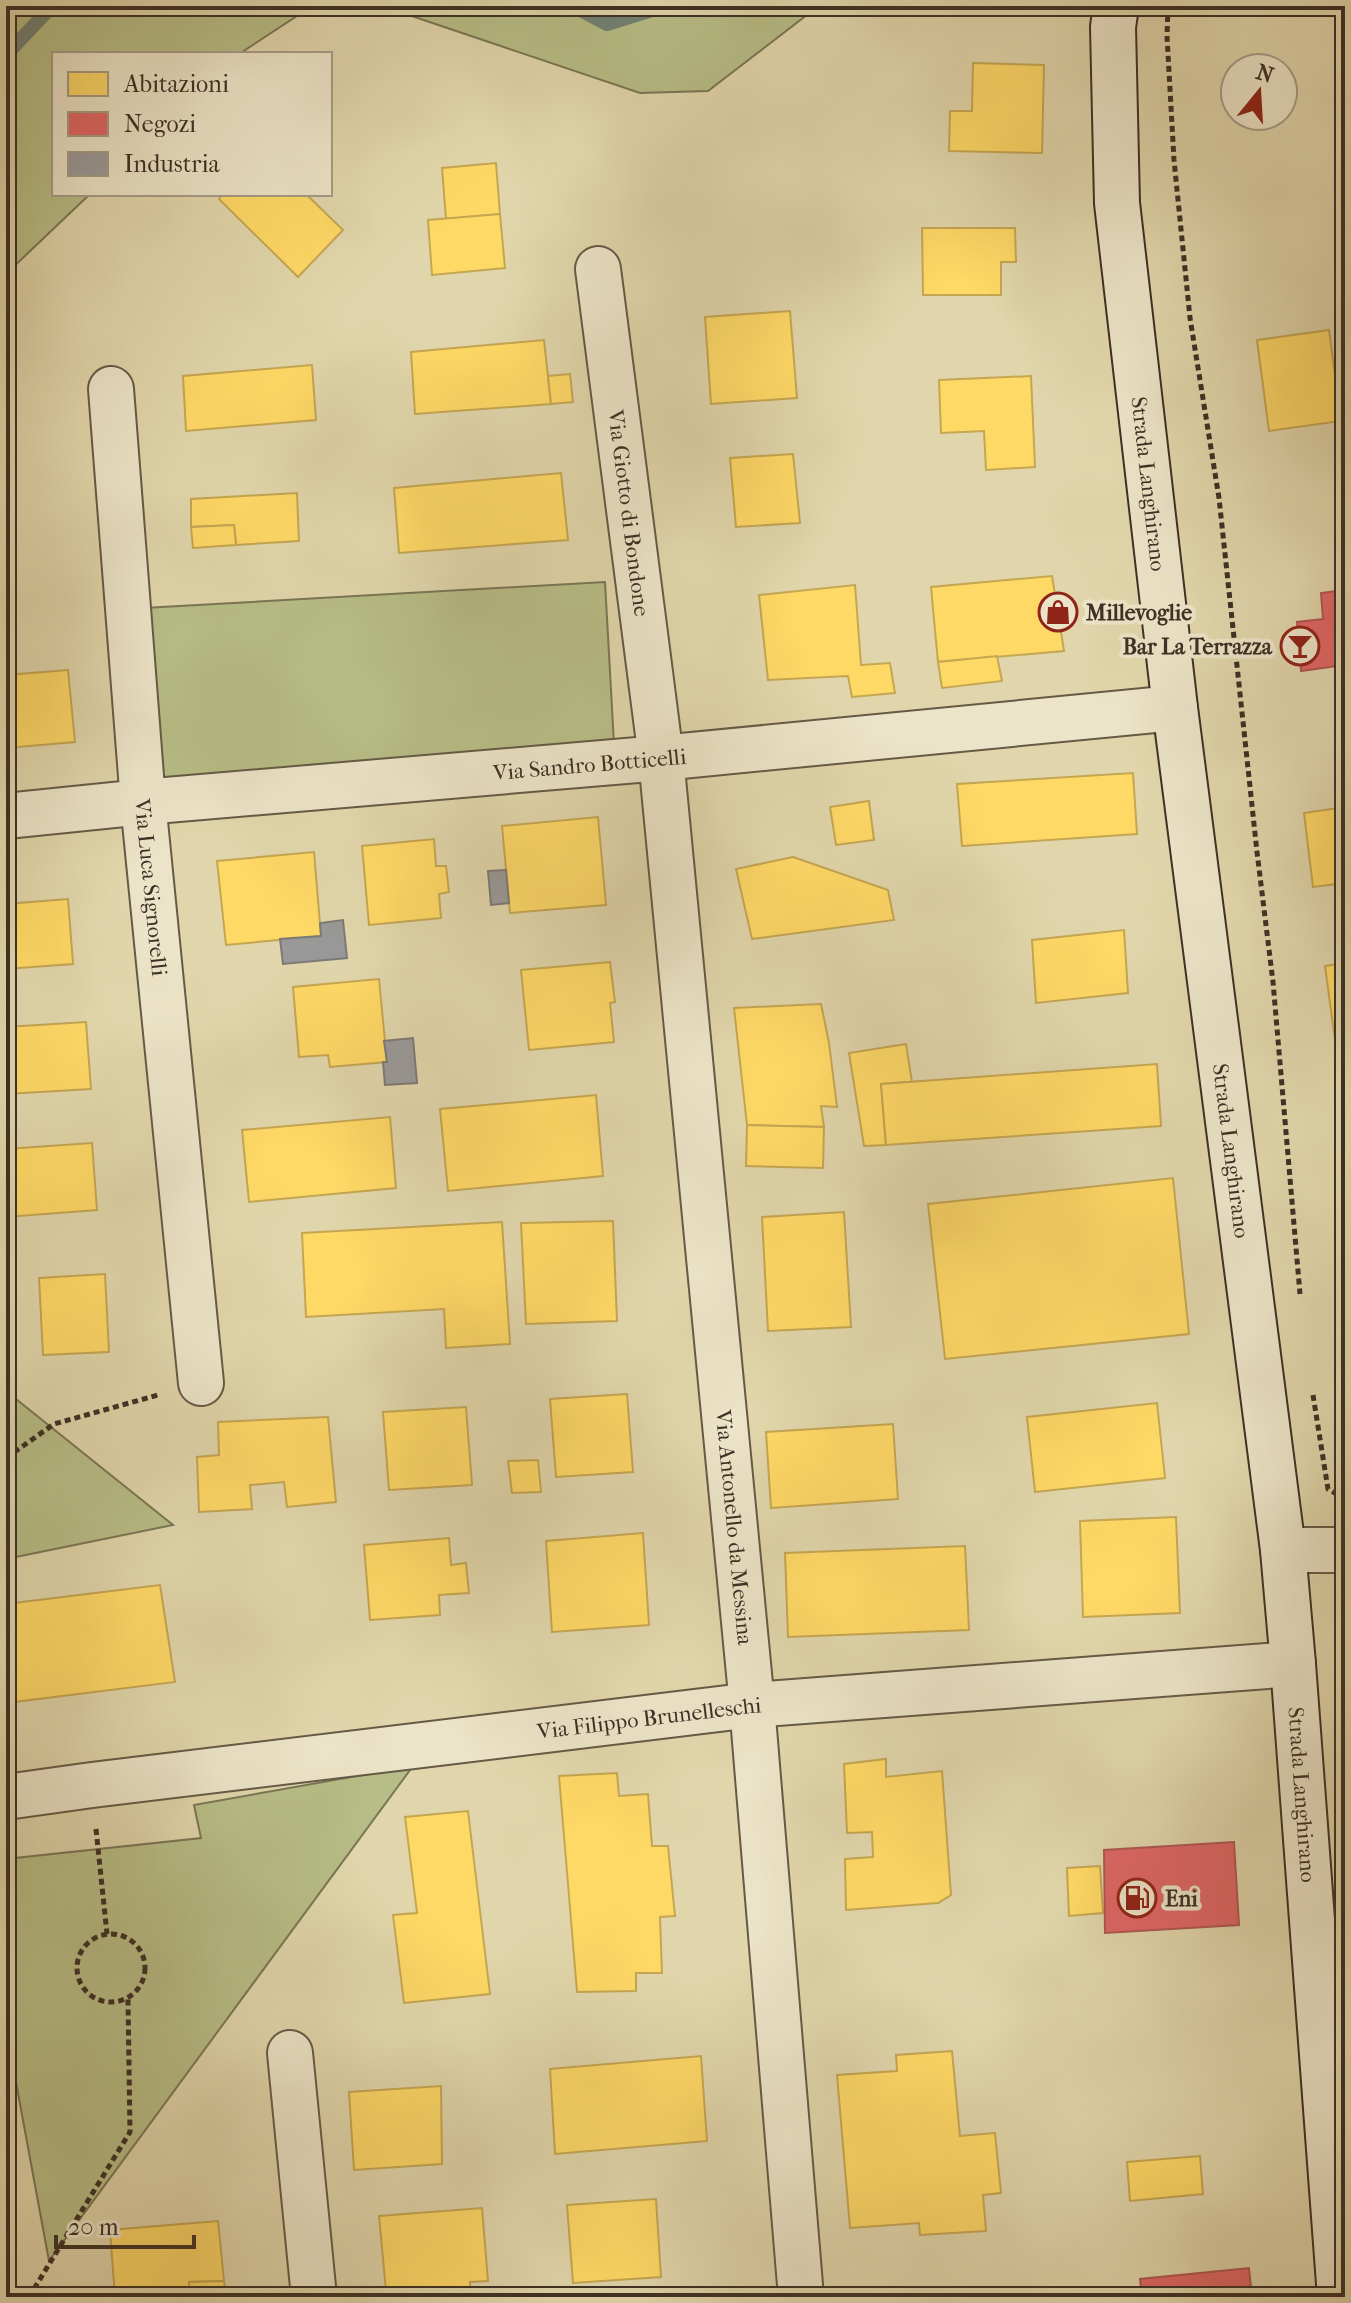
<svg xmlns="http://www.w3.org/2000/svg" width="1351" height="2303" font-family="'IM FELL French Canon',serif">
<rect width="100%" height="100%" fill="#e1d6ab"/>
<filter id="stains"><feTurbulence type="fractalNoise" baseFrequency=".0025" numOctaves="4"/><feColorMatrix values="0 0 0 0 .2 0 0 0 0 .09 0 0 0 0 .02 0 0 0 .5 -.17"/></filter>
<radialGradient id="worn" r=".72"><stop offset=".6" stop-color="#630" stop-opacity="0"/><stop offset="1" stop-color="#630" stop-opacity=".3"/></radialGradient>
<g fill="#b7bd86" stroke="#7a7656" stroke-width="2">
<path d="M6 6H815L812 11 708 91 640 93 388 8 297 16 239 54H54V194H90L6 274Z"/>
<path d="M605 582 614 744 157 779 144 608Z"/>
<path d="M6 1391 173 1525 6 1559Z"/>
<path d="M413 1766 49 2261 6 2028V1859L201 1838 194 1805Z"/>
</g>
<g fill="#ffd966" stroke="#c5a652" stroke-width="2">
<path d="M973 63 1044 65 1042 153 949 151 950 111H972Z"/>
<path d="M496 163 500 214 446 219 442 168Z"/>
<path d="M223 194H306L343 230 298 277 219 199Z"/>
<path d="M500 214 505 268 432 275 428 220Z"/>
<path d="M922 228H1015L1016 262H1001V295H923Z"/>
<path d="M790 311 797 398 711 404 705 317Z"/>
<path d="M1329 330 1341 421 1269 431 1257 340Z"/>
<path d="M544 340 551 404 415 414 411 352Z"/>
<path d="M312 365 316 420 186 431 183 376Z"/>
<path d="M570 374 573 402 551 404 548 376Z"/>
<path d="M1031 376 1035 467 986 470 984 431 941 433 939 380Z"/>
<path d="M793 454 800 523 736 527 730 458Z"/>
<path d="M561 473 568 540 399 553 394 488Z"/>
<path d="M297 493 299 541 236 545 234 525 191 527V499Z"/>
<path d="M234 525 236 545 193 548 191 527Z"/>
<path d="M1052 576 1064 651 938 662 931 587Z"/>
<path d="M855 585 861 665 890 663 895 693 852 697 848 676 768 680 759 595Z"/>
<path d="M997 656 1002 681 942 688 938 662Z"/>
<path d="M68 670 75 742 6 748V675Z"/>
<path d="M1133 773 1137 834 962 846 957 784Z"/>
<path d="M869 801 874 840 836 845 830 807Z"/>
<path d="M1345 807V883L1313 887 1304 813Z"/>
<path d="M598 817 606 905 510 913 502 826Z"/>
<path d="M434 839 436 866H446L449 892 439 894 441 918 369 925 362 846Z"/>
<path d="M314 852 321 936 226 945 217 861Z"/>
<path d="M793 857 888 890 894 920 752 939 736 869Z"/>
<path d="M68 899 73 964 6 969V904Z"/>
<path d="M1124 930 1128 993 1036 1003 1032 940Z"/>
<path d="M610 962 615 1002 610 1003 614 1042 529 1050 521 970Z"/>
<path d="M1345 963V1092H1342L1325 966Z"/>
<path d="M379 979 387 1062 330 1067 328 1055 299 1057 293 987Z"/>
<path d="M821 1004 829 1043 837 1107 821 1106 824 1127 747 1125 734 1008Z"/>
<path d="M86 1022 91 1089 6 1094V1027Z"/>
<path d="M906 1044 912 1082 881 1084 886 1145 864 1146 849 1053Z"/>
<path d="M1157 1064 1161 1126 886 1145 881 1084Z"/>
<path d="M596 1095 603 1176 448 1191 440 1109Z"/>
<path d="M390 1117 396 1188 249 1202 242 1130Z"/>
<path d="M747 1125 824 1127 823 1168 746 1166Z"/>
<path d="M92 1143 97 1210 6 1217V1149Z"/>
<path d="M1173 1178 1189 1334 945 1359 928 1204Z"/>
<path d="M844 1212 851 1327 768 1331 762 1217Z"/>
<path d="M613 1221 617 1321 526 1324 521 1223Z"/>
<path d="M502 1222 510 1344 446 1348 444 1309 306 1317 302 1233Z"/>
<path d="M105 1274 109 1352 43 1355 39 1278Z"/>
<path d="M627 1394 633 1472 556 1477 550 1399Z"/>
<path d="M1157 1403 1165 1478 1035 1492 1027 1417Z"/>
<path d="M466 1407 472 1485 389 1490 383 1412Z"/>
<path d="M328 1417 336 1502 287 1507 284 1482 250 1485 252 1509 199 1512 197 1457 219 1455 218 1422Z"/>
<path d="M893 1424 898 1499 771 1508 766 1432Z"/>
<path d="M538 1460 541 1492 512 1493 508 1461Z"/>
<path d="M1176 1517 1180 1613 1083 1617 1080 1521Z"/>
<path d="M643 1533 649 1625 552 1632 546 1541Z"/>
<path d="M449 1538 451 1565 466 1563 469 1593 439 1595 440 1615 370 1620 364 1545Z"/>
<path d="M965 1546 969 1630 788 1637 785 1553Z"/>
<path d="M160 1585 175 1682 6 1703V1604Z"/>
<path d="M886 1759V1777L942 1771 951 1895 938 1903 846 1910 845 1859 873 1857 872 1832 847 1833 844 1764Z"/>
<path d="M617 1773 619 1796 648 1794 652 1846H668L675 1916 660 1917 662 1973H636V1991L577 1992 559 1776Z"/>
<path d="M468 1811 490 1994 404 2003 393 1915 417 1913 405 1817Z"/>
<path d="M1100 1866 1103 1913 1069 1916 1067 1868Z"/>
<path d="M952 2051 960 2136 995 2133 1001 2193 983 2195 986 2231 920 2235 919 2223 850 2228 837 2075 897 2071 896 2055Z"/>
<path d="M701 2056 707 2141 555 2154 550 2069Z"/>
<path d="M441 2086 442 2164 354 2170 349 2092Z"/>
<path d="M1200 2156 1203 2194 1130 2201 1127 2162Z"/>
<path d="M656 2199 661 2277 573 2283 567 2205Z"/>
<path d="M482 2208 488 2281 470 2282 471 2297H412L411 2288 386 2291 379 2216Z"/>
<path d="M218 2221 224 2281 189 2282 191 2297H115L110 2230Z"/>
<path d="M224 2281 226 2297H191L189 2282Z"/>
</g>
<g fill="#e06666" stroke="#af5652" stroke-width="2">
<path d="M1345 590V665L1301 671 1297 622 1323 619 1321 593Z"/>
<path d="M1234 1842 1239 1925 1105 1933 1104 1850Z"/>
<path d="M1249 2268 1252 2297H1142L1140 2279Z"/>
</g>
<g fill="#999" stroke="#7d7a76" stroke-width="2">
<path d="M506 870 509 903 491 905 488 871Z"/>
<path d="M343 920 347 958 283 964 280 939 321 936 320 923Z"/>
<path d="M413 1038 417 1083 385 1085 383 1062H387L384 1041Z"/>
</g>
<g fill="none" stroke-linecap="round" stroke-linejoin="round">
<g stroke="#718276" stroke-width="14">
<path d="M573 6 607 24 665 6"/>
<path d="M6 55 52 6"/>
</g>
<g stroke="#665a46" stroke-width="48">
<g id="street">
<path id="s1" d="M598 269 661 758 752 1705 801 2297"/>
<path id="s2" d="M111 389 143 802 201 1383"/>
<path id="s3" d="M6 816 143 802 661 758 1175 708"/>
<path d="M1283 1550H1345"/>
<path id="s4" d="M6 1797 92 1785 752 1705 1293 1664"/>
<path d="M290 2053 314 2297"/>
</g>
</g>
<g stroke="#3d3025" stroke-width="48">
<g id="secondary">
<path id="s5" d="M1116 6 1113 27 1117 203 1175 708 1283 1550 1293 1664 1340 2297"/>
</g>
</g>
<g stroke="#3d3025" stroke-width="5" stroke-dasharray="6 4" stroke-linecap="butt">
<path d="M1168 6 1167 36 1174 160 1190 318 1219 498 1257 852 1273 982 1300 1294"/>
<path d="M1313 1395 1328 1489 1345 1499"/>
<path d="M6 1458 54 1424 158 1395"/>
<path d="M96 1829 107 1934"/>
<circle cx="111" cy="1968" r="34"/>
<path d="M29 2297 130 2132 128 1999"/>
</g>
<use href="#street" stroke="#ece4c8" stroke-width="44"/>
<use href="#secondary" stroke="#ece4c8" stroke-width="44"/>
</g>
<defs>
<g id="shop-ring" transform="scale(2)"><circle r="9.5" fill="#ece4c8" stroke="#8f2418" stroke-width="1.5"/><path d="M-5-2.5h2.3a2.7 3.5 0 0 1 5.4 0H5L5.5 6h-11ZM-1.5-2.5h3a1.5 2.3 0 0 0-3 0Z" fill="#8f2418"/></g>
<g id="bar-ring" transform="scale(2)"><circle r="9.5" fill="#ece4c8" stroke="#8f2418" stroke-width="1.5"/><path d="M-6-5H6L.8 .8V4.5H3.5V6h-7V4.5H-.8V.8Z" fill="#8f2418"/></g>
<g id="fuel-ring" transform="scale(2)"><circle r="9.5" fill="#ece4c8" stroke="#8f2418" stroke-width="1.5"/><path d="M-5.5-6h7V0h2V4h1.3V-2.5L3-4.5l.8-.8L6-3V5H2.5V1h-1V6h-7ZM-4.2-4.7v3.2H.2V-4.7Z" fill="#8f2418"/></g>
</defs>
<g fill-rule="evenodd">
<use href="#shop-ring" x="1058" y="612"/>
<use href="#bar-ring" x="1300" y="646"/>
<use href="#fuel-ring" x="1137" y="1898"/>
</g>
<g text-anchor="middle" stroke-width="8" stroke-linejoin="round" paint-order="stroke">
<g font-size="22" fill="#3d3025" stroke="#ece4c8">
<text dy="8" stroke="none"><textPath href="#s5" startOffset="480">Strada Langhirano</textPath></text>
<text dy="8" stroke="none"><textPath href="#s1" startOffset="246">Via Giotto di Bondone</textPath></text>
<text dy="8" stroke="none"><textPath href="#s3" startOffset="586">Via Sandro Botticelli</textPath></text>
<text dy="8" stroke="none"><textPath href="#s2" startOffset="500">Via Luca Signorelli</textPath></text>
<text dy="8" stroke="none"><textPath href="#s5" startOffset="1152">Strada Langhirano</textPath></text>
<text dy="8" stroke="none"><textPath href="#s1" startOffset="1266">Via Antonello da Messina</textPath></text>
<text dy="8" stroke="none"><textPath href="#s4" startOffset="648">Via Filippo Brunelleschi</textPath></text>
<text dy="8" stroke="none"><textPath href="#s5" startOffset="1800">Strada Langhirano</textPath></text>
</g>
<g font-size="22" font-weight="bold" fill="#3d3025" stroke="#ece4c8" text-anchor="start">
<text x="1086" y="620">Millevoglie</text>
<text x="1272" y="654" text-anchor="end">Bar La Terrazza</text>
<text x="1165" y="1906">Eni</text>
</g>
</g>
<rect width="1351" height="2303" fill="none" stroke="#e1d6ab" stroke-width="32"/>
<rect x="8" y="8" width="1335" height="2287" fill="none" stroke="#3d3025" stroke-width="4"/>
<rect x="16" y="16" width="1319" height="2271" fill="none" stroke="#3d3025" stroke-width="2"/>
<rect x="52" y="52" width="280" height="144" fill="#ece4c8" stroke="#a69c87" stroke-width="2"/>
<rect x="68" y="72" width="40" height="24" fill="#ffd966" stroke="#a69c87" stroke-width="2"/>
<text x="124" y="92" font-size="24" fill="#3d3025">Abitazioni</text>
<rect x="68" y="112" width="40" height="24" fill="#e06666" stroke="#a69c87" stroke-width="2"/>
<text x="124" y="132" font-size="24" fill="#3d3025">Negozi</text>
<rect x="68" y="152" width="40" height="24" fill="#999999" stroke="#a69c87" stroke-width="2"/>
<text x="124" y="172" font-size="24" fill="#3d3025">Industria</text>
<g transform="translate(1259 92) rotate(18)"><circle r="38" fill="#ece4c8" stroke="#a69c87" stroke-width="2"/>
<path d="M0-6L14 30L0 20L-14 30Z" fill="#8f2418"/>
<text y="-12" font-size="22" font-weight="bold" text-anchor="middle" fill="#3d3025">N</text>
</g>
<path d="M56 2235v12h138v-12" fill="none" stroke="#3d3025" stroke-width="4"/>
<text x="68" y="2235" font-size="24" fill="#3d3025" stroke="#ece4c8" stroke-width="6" paint-order="stroke">20 m</text>
<rect width="100%" height="100%" filter="url(#stains)"/>
<rect width="100%" height="100%" fill="url(#worn)"/>
</svg>
